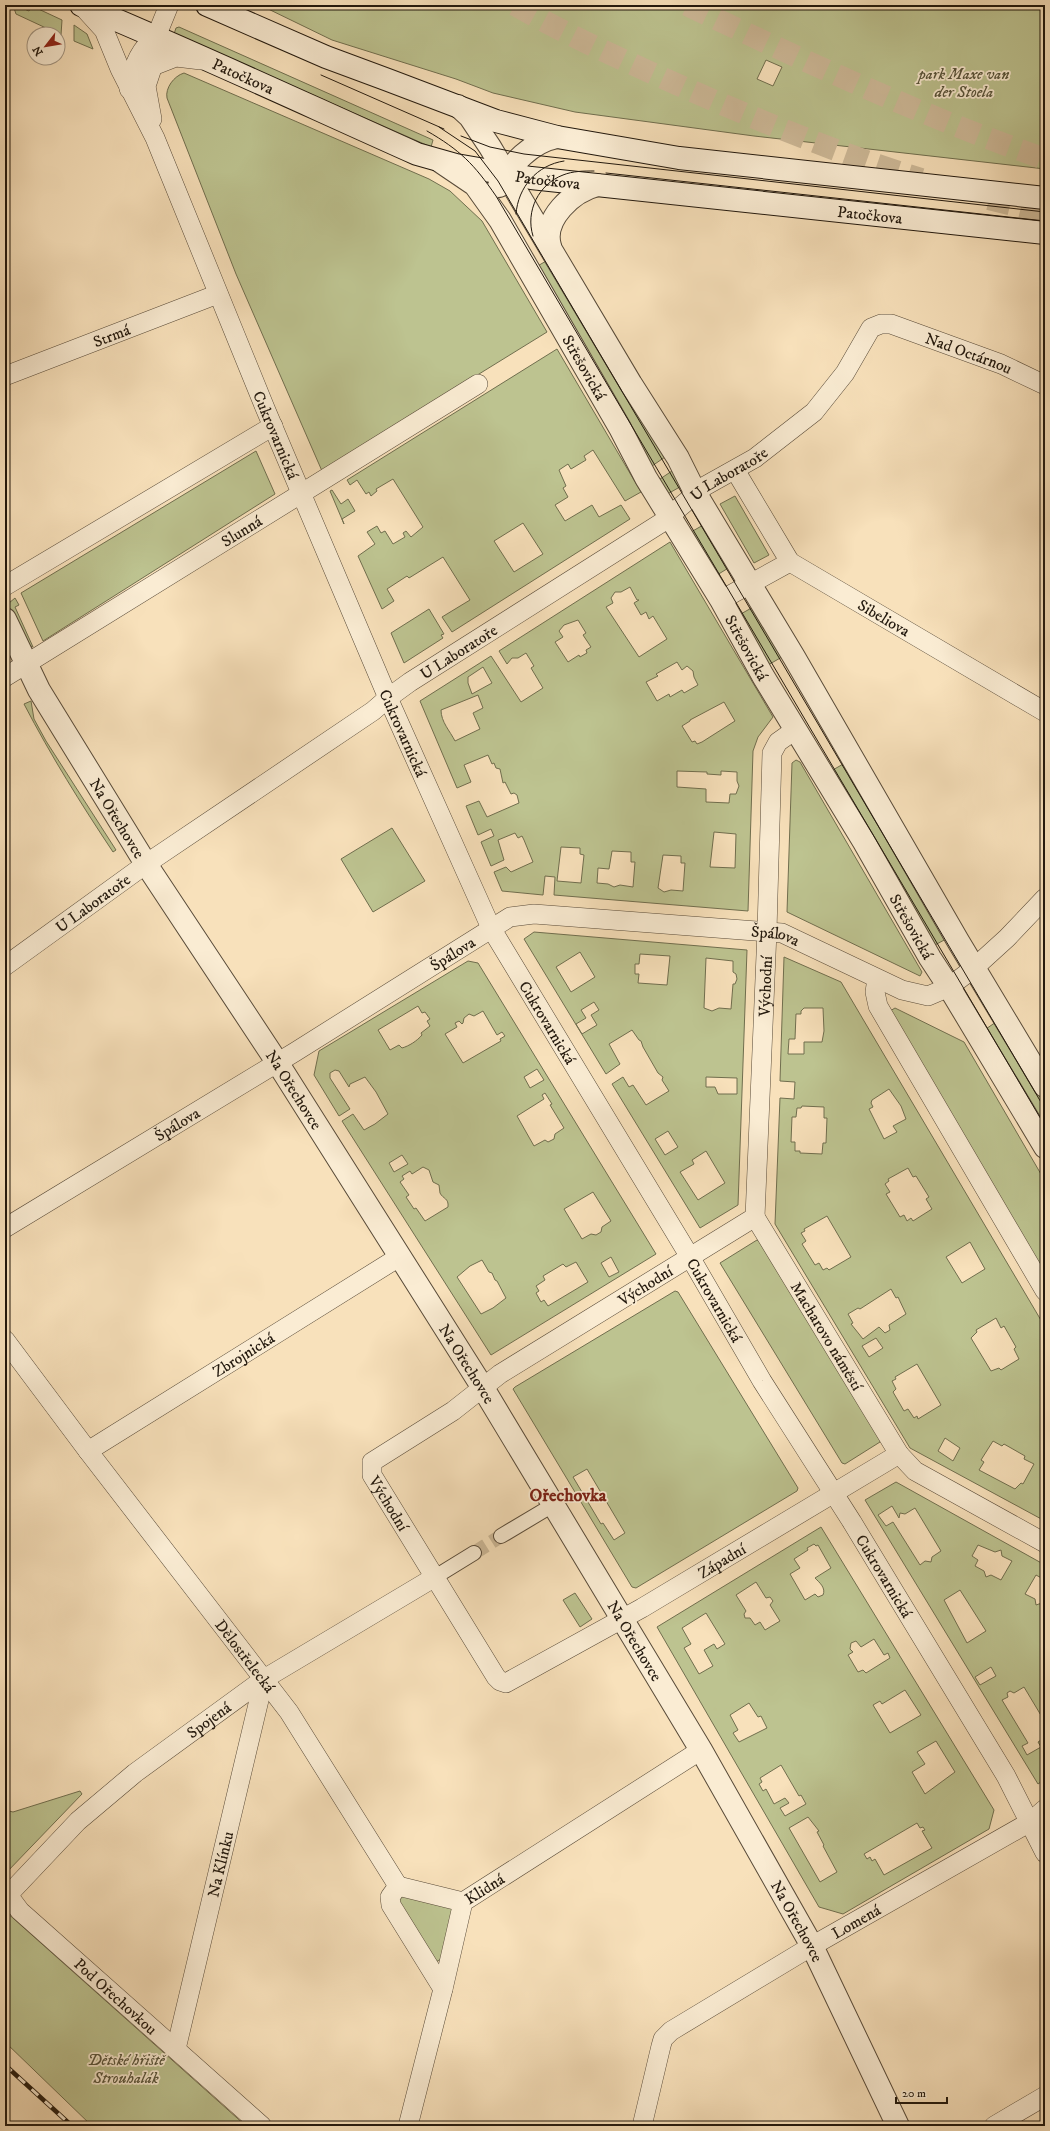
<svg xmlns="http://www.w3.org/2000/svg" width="1050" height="2131" font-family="'IM FELL DW Pica',serif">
<rect width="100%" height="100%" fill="#f8e1bb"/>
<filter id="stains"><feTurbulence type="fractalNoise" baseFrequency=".005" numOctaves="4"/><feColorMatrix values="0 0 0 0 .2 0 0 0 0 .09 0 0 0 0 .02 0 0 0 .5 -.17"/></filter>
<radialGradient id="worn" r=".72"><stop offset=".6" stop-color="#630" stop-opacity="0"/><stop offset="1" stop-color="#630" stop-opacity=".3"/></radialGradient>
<g fill="#bdc390" stroke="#706e4e" fill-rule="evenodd">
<path d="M15 5 29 11 32 6 62 20 61 35 16 14 14 8Z"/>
<path d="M260 5H1045V169L754 136 575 112 493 93 456 79 332 40ZM766 60 782 67 773 86 757 79Z"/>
<path d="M74 25 87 34 93 49 74 41Z"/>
<path d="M179 27 433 140 431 147 174 34 176 28Z"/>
<path d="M184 73 429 179 450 191 482 221 547 332 322 471 236 274 167 98C165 88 174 76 184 73Z"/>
<path d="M548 260 665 457 652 466 534 268Z"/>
<path d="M557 349 641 492 625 501 593 450 584 456 586 460 571 469 568 464 559 470 566 486 563 488 568 497 555 505 565 521 592 505 599 517 621 505 630 519 452 632 442 617 470 600 443 557 409 578 407 576 387 589 394 601 382 609 358 556 375 544 367 532 377 526 381 533 385 531 393 544 405 537 403 533 406 531 411 537 423 527 393 479 376 489 377 491 371 496 369 492 366 494 357 480 350 485 347 480ZM523 523 543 554 514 572 494 541Z"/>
<path d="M256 451 275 494 43 641 21 593Z"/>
<path d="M672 471 685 484 664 496 653 479 658 476 660 479Z"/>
<path d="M332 490 341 504 348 499 355 511 342 519 344 524 330 491Z"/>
<path d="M735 496 769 555 754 563 720 504Z"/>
<path d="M705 524 730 567 717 575 691 532Z"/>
<path d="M670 542 773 717 758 737 753 751 748 911 554 895 555 877 545 876 543 895 502 891 494 872 506 867 511 872 533 862 524 840 522 836 518 838 515 833 498 840 504 860 491 866 481 842 494 836 491 829 478 835 466 806 479 801 487 817 519 803 517 795 514 793 511 794 505 782 503 783 500 769 496 768 494 763 492 764 488 755 464 765 471 782 457 788 420 701 491 656 521 702 543 688 531 668 534 666 526 653 518 658H512L507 664 499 651ZM630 587 637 600H639L634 603 641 615 646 612 649 619 653 616 667 639 639 657 606 607 613 603 611 598 615 592H621ZM578 620 586 633 583 635 591 647 586 650 587 653 580 657 579 655 568 662 555 642 563 637 559 631 564 625ZM677 662 682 670 687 666 693 671 694 677 698 685 684 693 682 690 670 697 669 694 657 701 646 682 658 676 656 674ZM483 667 492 683 472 694 468 683V677ZM478 695 483 708 473 713 480 729 455 741C450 731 441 722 441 710ZM724 702 735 721 702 742 697 744 695 741 692 742 682 726 690 721V720ZM677 771 707 772V774L721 775V771L737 772V781L739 786 736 794H730L729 803 706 802V789L677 787ZM714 832 736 834 735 868 710 867ZM561 847 580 848V854L584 855 581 883 557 881ZM612 851 631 852V862H635L633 887 620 885 614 887 608 884 597 883 598 868 609 869ZM663 855 681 856V863H685L683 891 671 890 664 892 658 888Z"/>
<path d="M15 598 19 605 15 607 33 647 28 645 10 612 9 603Z"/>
<path d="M755 606 782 657 768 665 739 615Z"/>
<path d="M429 609 444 634 441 635 443 638 404 663 391 633Z"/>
<path d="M31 701 34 719 46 741 116 850 113 852C81 804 51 756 24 704Z"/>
<path d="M796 760 800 762 922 972 920 976 787 912 792 763Z"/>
<path d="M845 763 948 938 933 946 831 771Z"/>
<path d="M392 828 425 881 373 912 341 859Z"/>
<path d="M534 932 747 950 738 1205 700 1228 612 1084 623 1077 629 1087 633 1085 646 1105 669 1091 662 1080 663 1077 658 1073 643 1047 641 1041 639 1040 632 1030 609 1044 620 1064 606 1074 524 939ZM580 952 595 977 571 992 556 967ZM640 954 670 956 667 985 638 983 639 974H635V964H639ZM706 958 733 961V972L736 974 737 979 735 984H733L731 1009 719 1008 712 1011 704 1008ZM594 1002 599 1010 591 1015 597 1025 582 1034 576 1024 586 1018 581 1010ZM706 1077 737 1078V1094H718L715 1087H706ZM668 1131 678 1147 665 1155 655 1139ZM706 1151 725 1183 698 1200 680 1172 694 1164 692 1160Z"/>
<path d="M784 957 841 982 1045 1327V1402L1042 1404 1045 1409V1521L910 1448 775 1224 780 1098 794 1099 795 1082 780 1081ZM804 1008H823L824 1031 822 1042H804V1054H788L789 1039H795L796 1014H801V1011ZM889 1089 901 1106 906 1119 893 1126 897 1132 884 1139 869 1109 873 1107 871 1103 872 1100ZM802 1106 824 1107V1118H827L826 1143H823L822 1154 800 1153V1151H795V1142H791L792 1117H796L797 1108H801ZM908 1168 913 1177 916 1176 929 1197 926 1199 932 1209 913 1221 911 1218 907 1221 904 1215 900 1217 886 1194 890 1192 885 1184 889 1181 888 1179ZM827 1216 851 1257 829 1270 827 1268 823 1270 819 1263 815 1265 802 1244 806 1241 801 1233 805 1231 804 1229ZM970 1242 985 1269 962 1283 946 1257ZM891 1289 896 1298 898 1297 906 1314 889 1325 890 1330 885 1333 879 1327 863 1339 851 1324 853 1323 848 1314 858 1308 860 1309ZM996 1318 1001 1328 1004 1326 1016 1347 1014 1349 1019 1359 1001 1370 999 1368 991 1371 971 1338 977 1332 976 1330ZM876 1338 883 1348 869 1357 862 1346ZM917 1364 941 1405 918 1419 917 1416 914 1418 908 1409 904 1411 893 1392 896 1389 892 1381 896 1379 895 1377ZM945 1438 960 1448 953 1461 938 1451ZM993 1441 1002 1446 1004 1444 1025 1456 1024 1459 1034 1464 1023 1484 1021 1483 1015 1489 979 1470 984 1462 981 1460Z"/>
<path d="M468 961 478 963 656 1254 491 1355 342 1121 353 1114 364 1130 375 1124 388 1114 376 1092 365 1077 350 1084 349 1087 339 1071 335 1070 330 1073V1078L350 1109 339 1116 314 1075 319 1051ZM418 1006 422 1013 425 1012 430 1019 427 1021 430 1026 421 1033 422 1035C417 1041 409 1046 402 1048L399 1045 390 1050 378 1030ZM483 1011 497 1035 502 1032 505 1036 500 1039 501 1041 463 1063 445 1034 457 1027 455 1023 459 1021 462 1024 463 1023 464 1018 469 1014 474 1016ZM537 1069 544 1080 530 1088 524 1077ZM545 1093 552 1104 550 1105 564 1128 555 1134 554 1139 548 1142 545 1140 534 1146 517 1116 544 1099 542 1095ZM402 1155 408 1164 394 1172 389 1163ZM423 1167 429 1170 433 1182 439 1185 440 1193C443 1199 449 1198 448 1207L425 1221 416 1208 414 1209 406 1197 409 1195 400 1182 404 1179 402 1176 410 1171 412 1174ZM593 1192 611 1221 602 1227 601 1232 596 1235 591 1234 582 1239 564 1209ZM611 1257 619 1272 609 1277 601 1263ZM482 1260 489 1272 492 1273 495 1280 497 1281 506 1298 493 1308 481 1314 457 1277 470 1266ZM576 1262 588 1282 548 1306 544 1300 541 1302 536 1293 539 1291 536 1286 545 1280 543 1276 563 1264 566 1267Z"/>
<path d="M895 1008 964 1042 1045 1181V1278L890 1011Z"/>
<path d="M996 1022 1045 1105V1137L983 1031Z"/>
<path d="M757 1240 760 1241 881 1439 880 1442 845 1464 842 1463 720 1263Z"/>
<path d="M675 1291 678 1292 798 1488 797 1491 636 1588 632 1587 513 1389 515 1387ZM587 1469 625 1533 614 1540 603 1523 601 1524 573 1477Z"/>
<path d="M896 1482 1045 1565V1580L1036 1575 1025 1594 1035 1599 1036 1605 1042 1603 1045 1605V1722L1024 1687 1014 1693 1010 1691 1007 1693 1008 1697 1002 1700 1028 1743 1022 1746 1027 1755 1041 1747 1038 1742 1041 1740V1736L1045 1734V1779L1038 1784 865 1500ZM892 1506 899 1518 900 1513 905 1514 915 1508 941 1551 932 1557 931 1562 925 1561 920 1565 893 1522 886 1526 878 1515ZM978 1545 995 1552 1001 1550 1002 1556 1012 1561 1001 1580 991 1575 986 1577 984 1571 975 1566 978 1560 972 1556ZM960 1590 986 1631 967 1643 944 1600ZM991 1667 996 1676 980 1685 975 1677Z"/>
<path d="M821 1527 994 1810 989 1829 843 1914 819 1907 657 1627ZM814 1544 816 1546 818 1545 831 1568 815 1578C820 1583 826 1588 823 1595L818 1597 815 1594 805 1600 790 1574 800 1568 794 1559 808 1550 807 1548ZM756 1582 766 1598 770 1597 773 1601 770 1605 780 1621 765 1630 760 1622 755 1625 750 1618H745L744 1614 746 1611 736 1595ZM706 1613 725 1644 717 1649 714 1644 704 1650 713 1666 699 1674 684 1648 691 1644 682 1628ZM874 1639 884 1655 888 1653 890 1658 866 1673 863 1670 858 1672 848 1655 853 1652 850 1649 851 1643 856 1641 861 1647ZM905 1690 921 1715 890 1733 873 1705 880 1701 882 1704ZM749 1703 758 1717 761 1716 767 1728 739 1742 733 1733 738 1730 730 1715ZM936 1741 955 1772 925 1794 912 1772 925 1764 917 1752ZM781 1765 799 1796 801 1795 806 1804 785 1816 780 1808 789 1803 785 1798 774 1804 766 1789 763 1791 759 1784 762 1782 760 1778ZM808 1817 819 1831 817 1832 824 1845 823 1846 837 1872 820 1882 789 1828ZM917 1823 920 1828 923 1827 925 1830 922 1831 932 1848 884 1875 875 1859 872 1861 870 1857 867 1859 864 1854Z"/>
<path d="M575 1593 592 1619 580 1627 563 1600Z"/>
<path d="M80 1791 82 1794 5 1874V1810L13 1812Z"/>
<path d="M404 1896 451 1908 453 1911 441 1959 438 1961H434L397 1904 399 1897Z"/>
<path d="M5 1911 246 2126H92L5 2042Z"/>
</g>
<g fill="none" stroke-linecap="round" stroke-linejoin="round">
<path stroke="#cdb998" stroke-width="14" stroke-dasharray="14 7" stroke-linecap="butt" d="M474 1553 501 1536"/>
<g stroke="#cdb998" stroke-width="22" stroke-dasharray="22 11" stroke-linecap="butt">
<path d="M515 5C572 38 632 64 692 91 767 124 843 155 921 179"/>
<path d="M687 5C804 61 922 116 1045 159"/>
<path d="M989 199 1045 213"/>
</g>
<g stroke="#584a38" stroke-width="16">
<g id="pedestrian">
<path d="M501 1536 553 1505"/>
<path d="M435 1577 474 1553"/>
</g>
</g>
<g stroke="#584a38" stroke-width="20">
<g id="minor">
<path id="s1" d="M84 8 104 30 120 69 155 138 265 408 388 698 491 928 690 1257 762 1381 852 1522 1006 1776 1045 1853"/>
<path d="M153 66 176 57 201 60"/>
<path d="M129 89C132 68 139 49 156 37"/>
<path d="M152 119 146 86 157 53 156 37 169 5"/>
<path id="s2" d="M5 376 218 294"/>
<path d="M735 470 790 562"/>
<path d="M5 586 273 426"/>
<path id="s3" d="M721 600 790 562 1045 712"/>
<path id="s4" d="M5 677 478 384"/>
<path id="s5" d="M5 966 146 864 373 711 388 698 410 682 661 523 705 486 755 458 814 412 845 373 871 328 881 324H891L1001 364 1045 385"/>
<path d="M877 979 875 992 878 1006 1045 1291"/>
<path id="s6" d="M755 1217 500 1374 453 1411 372 1462V1475L496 1677 500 1681 506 1683 642 1608 899 1454"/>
<path id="s7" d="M755 1217 767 931 772 753 778 742 795 730"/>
<path id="s8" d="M755 1217 899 1454 915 1471 1045 1543"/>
<path id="s9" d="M5 1228 295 1052 510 917 534 914 782 933 902 990 928 996 949 987 974 968 1007 938 1045 898"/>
<path id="s10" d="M5 1340 88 1451 289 1712 398 1886"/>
<path id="s11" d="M88 1451 399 1257"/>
<path d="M398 1886 390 1897 391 1905 443 1989"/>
<path d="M398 1886 463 1902"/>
<path id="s12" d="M176 2049 264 1679"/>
<path id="s13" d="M262 2126 20 1911 8 1895 78 1821 135 1773 264 1679 435 1577"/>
<path id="s14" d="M408 2126 443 1989 463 1902 701 1750"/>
<path id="s15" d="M642 2126 661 2046 663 2039 671 2031 812 1946 1030 1822 1045 1809"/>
<path d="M994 2126 1045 2096"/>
</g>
</g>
<g stroke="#584a38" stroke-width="24">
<g id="tertiary">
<path d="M458 106 470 117 490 147 631 384 678 458 696 494 794 657 958 941 1045 1086"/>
<path id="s16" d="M441 162 475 185 500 220 620 428 646 478 721 600 763 676 864 842 930 958 949 987 1045 1147"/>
<path d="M499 186C511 164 531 142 557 137"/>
<path d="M550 246C542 219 573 191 597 185"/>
<path id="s17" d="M5 619 39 690 146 864 277 1062 483 1388 701 1750 812 1946 898 2126"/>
</g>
</g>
<g stroke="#22180d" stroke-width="24">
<g id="secondary">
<path id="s18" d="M81 5C194 52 305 104 417 154L456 165 531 178 1045 233"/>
<path d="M207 5 326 57 388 80 496 121 557 137 679 158 1045 198"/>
</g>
</g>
<use href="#pedestrian" stroke="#faecd3" stroke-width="14"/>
<use href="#minor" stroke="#faecd3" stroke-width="19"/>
<use href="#tertiary" stroke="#faecd3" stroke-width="22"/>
<use href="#secondary" stroke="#faecd3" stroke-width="22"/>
<g stroke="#22180d" stroke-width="1">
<path d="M321 75 444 129"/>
<path d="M439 127 475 151 498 181 1045 1109"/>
<path d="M427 131C460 150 474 164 496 196L1045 1126"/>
<path d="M461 136 490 147 524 154 1045 212"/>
<path d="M606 173 1045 221"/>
<path d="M516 214C518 187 537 165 564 161"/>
<path d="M533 236C525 211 539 184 563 175 573 171 583 171 594 171"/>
</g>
<g stroke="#22180d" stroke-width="4.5">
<path id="rail" d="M5 2065 72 2126"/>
</g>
<use href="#rail" stroke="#faecd3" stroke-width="3" stroke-dasharray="9" stroke-linecap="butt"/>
</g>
<g text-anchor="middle" stroke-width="3.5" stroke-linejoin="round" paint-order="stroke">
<g font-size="16" font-style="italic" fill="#58543b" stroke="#faecd3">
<text x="964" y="79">park Maxe van<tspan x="964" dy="18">der Stoela</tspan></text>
<text x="126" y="2065">Dětské hřiště<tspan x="126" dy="18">Strouhalák</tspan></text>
</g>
<g font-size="16" fill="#22180d" stroke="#faecd3">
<text dy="6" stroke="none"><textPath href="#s18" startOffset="177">Patočkova</textPath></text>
<text dy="6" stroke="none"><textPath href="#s18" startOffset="501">Patočkova</textPath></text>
<text dy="6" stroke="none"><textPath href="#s18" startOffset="825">Patočkova</textPath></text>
<text dy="6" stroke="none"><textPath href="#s2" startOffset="114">Strmá</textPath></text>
<text dy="6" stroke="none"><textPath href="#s5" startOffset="1187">Nad Octárnou</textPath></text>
<text dy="6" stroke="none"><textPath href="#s16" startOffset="254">Střešovická</textPath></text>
<text dy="6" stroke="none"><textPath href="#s1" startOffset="470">Cukrovarnická</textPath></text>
<text dy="6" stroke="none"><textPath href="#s5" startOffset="876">U Laboratoře</textPath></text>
<text dy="6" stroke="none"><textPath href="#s4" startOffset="278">Slunná</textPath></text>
<text dy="6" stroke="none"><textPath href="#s3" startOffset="188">Sibeliova</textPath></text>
<text dy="6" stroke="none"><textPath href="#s16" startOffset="578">Střešovická</textPath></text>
<text dy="6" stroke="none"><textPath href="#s5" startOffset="552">U Laboratoře</textPath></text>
<text dy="6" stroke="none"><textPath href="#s1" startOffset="794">Cukrovarnická</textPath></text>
<text dy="6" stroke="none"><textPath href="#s17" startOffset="229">Na Ořechovce</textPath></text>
<text dy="6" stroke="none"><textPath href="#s5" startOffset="108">U Laboratoře</textPath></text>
<text dy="6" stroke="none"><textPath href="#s16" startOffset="902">Střešovická</textPath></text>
<text dy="6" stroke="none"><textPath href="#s9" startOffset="860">Špálova</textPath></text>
<text dy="6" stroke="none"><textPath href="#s9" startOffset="525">Špálova</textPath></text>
<text dy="6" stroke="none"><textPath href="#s7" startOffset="231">Východní</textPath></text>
<text dy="6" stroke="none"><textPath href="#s1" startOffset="1118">Cukrovarnická</textPath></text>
<text dy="6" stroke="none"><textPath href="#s17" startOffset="553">Na Ořechovce</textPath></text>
<text dy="6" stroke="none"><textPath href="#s9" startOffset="201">Špálova</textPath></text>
<text transform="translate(645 1285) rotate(-32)" y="6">Východní</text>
<text dy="6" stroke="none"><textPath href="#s1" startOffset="1442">Cukrovarnická</textPath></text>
<text dy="6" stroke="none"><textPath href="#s8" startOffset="139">Macharovo náměstí</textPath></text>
<text dy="6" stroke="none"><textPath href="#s11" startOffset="183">Zbrojnická</textPath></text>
<text dy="6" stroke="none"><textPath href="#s17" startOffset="877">Na Ořechovce</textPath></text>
<text dy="6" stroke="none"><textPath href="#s6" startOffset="501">Východní</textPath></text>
<text dy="6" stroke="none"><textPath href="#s6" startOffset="965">Západní</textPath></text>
<text dy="6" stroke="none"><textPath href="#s1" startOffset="1766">Cukrovarnická</textPath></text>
<text dy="6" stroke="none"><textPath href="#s17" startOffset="1201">Na Ořechovce</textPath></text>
<text dy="6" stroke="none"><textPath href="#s10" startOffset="397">Dělostřelecká</textPath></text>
<text dy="6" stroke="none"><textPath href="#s13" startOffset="611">Spojená</textPath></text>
<text dy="6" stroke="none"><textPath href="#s12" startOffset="190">Na Klínku</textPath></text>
<text dy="6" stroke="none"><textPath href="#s14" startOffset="256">Klidná</textPath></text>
<text dy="6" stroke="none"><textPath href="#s17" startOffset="1525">Na Ořechovce</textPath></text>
<text dy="6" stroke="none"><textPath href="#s15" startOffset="316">Lomená</textPath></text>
<text transform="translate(116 1996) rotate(42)" y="6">Pod Ořechovkou</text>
</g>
<g font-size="18" font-weight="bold" fill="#7a1f14" stroke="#faecd3">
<text x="568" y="1501">Ořechovka</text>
</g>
</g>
<rect width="1050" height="2131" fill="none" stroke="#f8e1bb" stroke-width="20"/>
<rect x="6" y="6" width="1038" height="2119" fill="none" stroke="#22180d" stroke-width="2"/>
<rect x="10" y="10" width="1030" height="2111" fill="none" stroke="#22180d"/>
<g transform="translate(46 46) rotate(239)"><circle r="19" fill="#faecd3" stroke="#a49784"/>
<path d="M0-3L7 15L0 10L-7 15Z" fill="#8f2418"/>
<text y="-6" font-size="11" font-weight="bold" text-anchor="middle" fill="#22180d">N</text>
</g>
<path d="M896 2097v6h51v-6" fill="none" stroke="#22180d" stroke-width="2"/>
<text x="902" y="2097" font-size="12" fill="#22180d" stroke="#faecd3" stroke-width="3" paint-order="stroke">20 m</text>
<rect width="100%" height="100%" filter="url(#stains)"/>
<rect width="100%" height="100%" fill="url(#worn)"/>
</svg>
